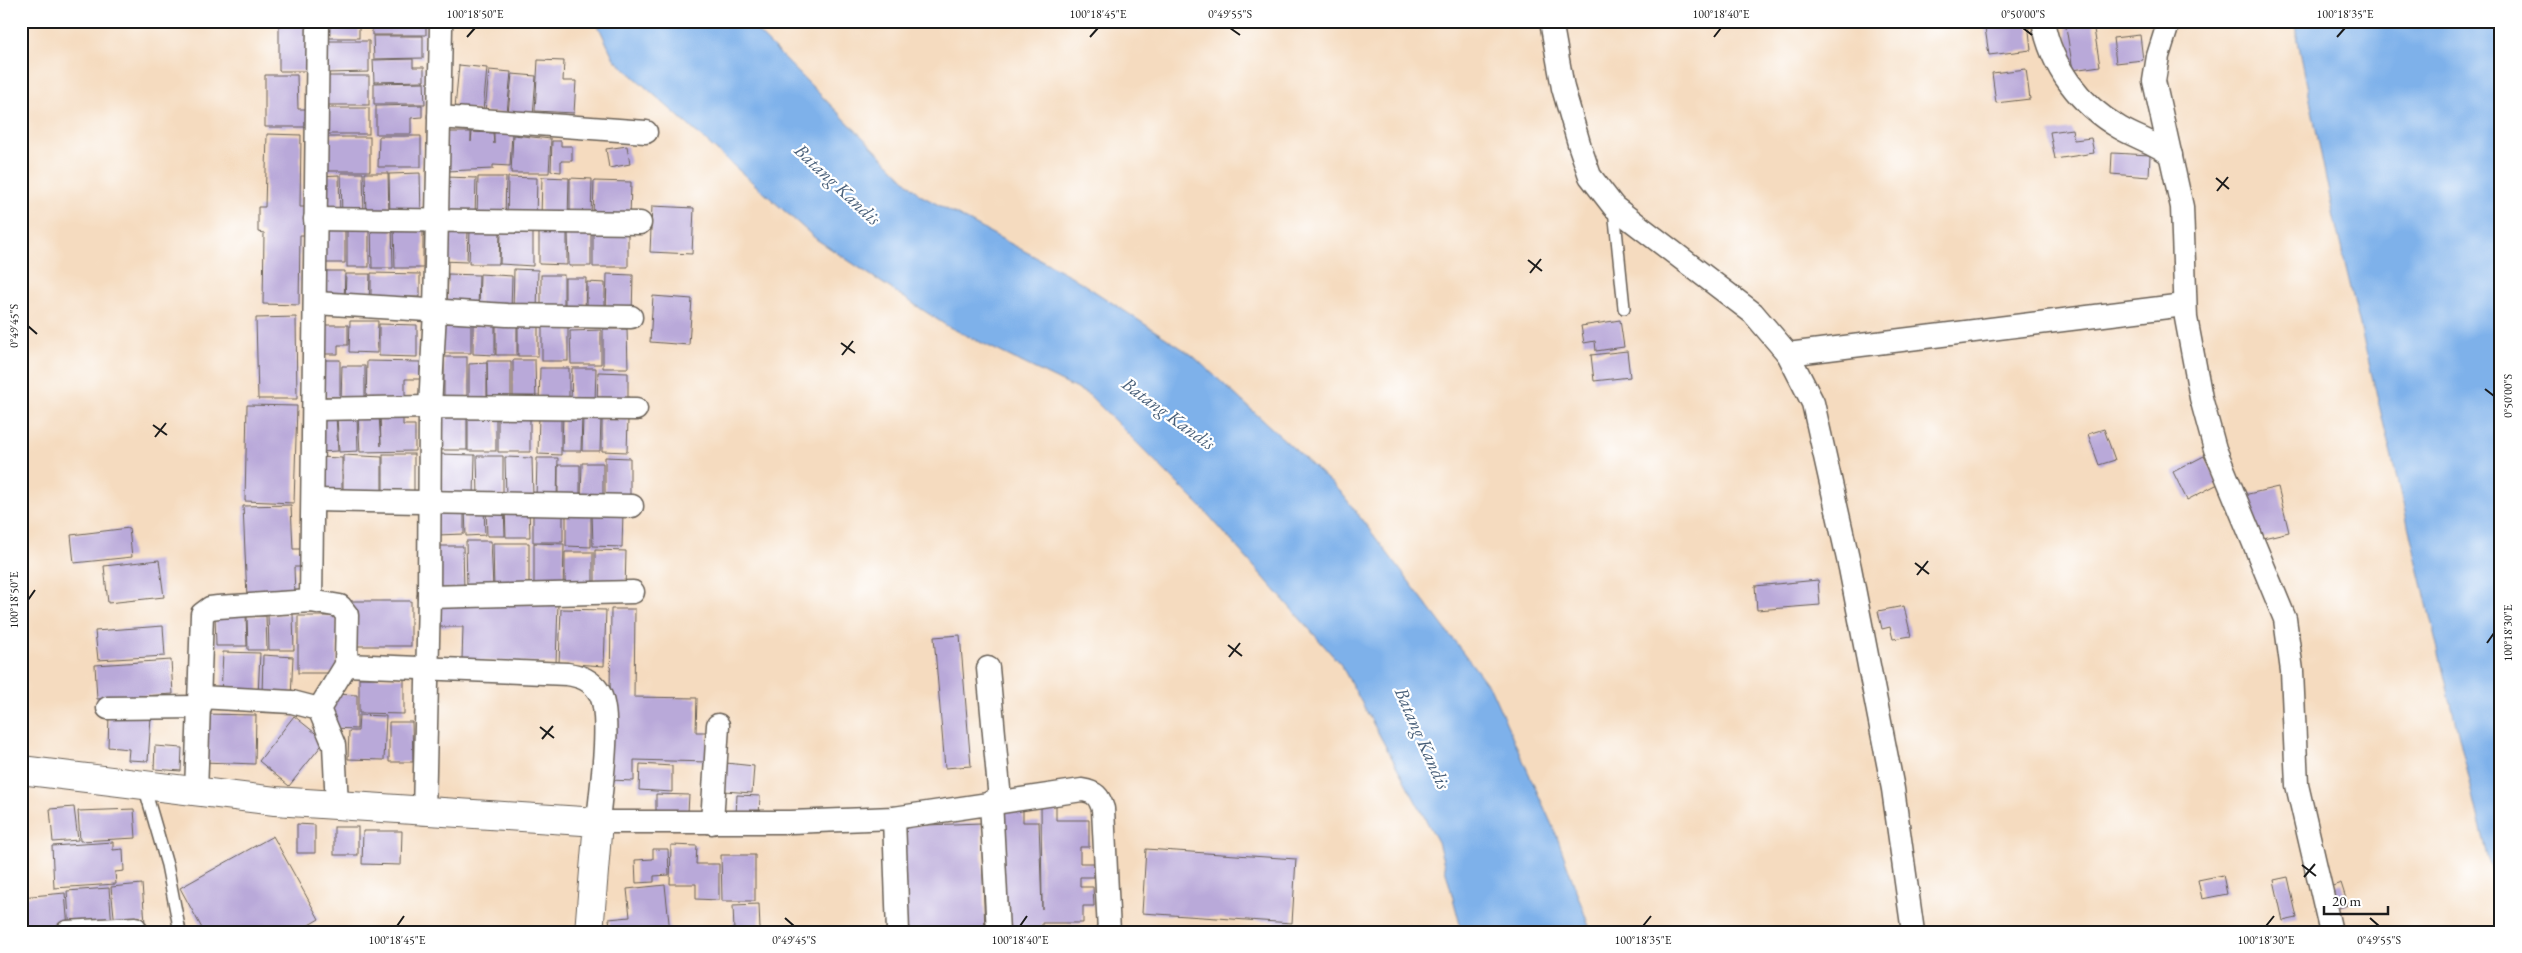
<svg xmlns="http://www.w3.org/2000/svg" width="2522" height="953" font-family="'EB Garamond',serif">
<rect width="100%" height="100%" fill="#fff"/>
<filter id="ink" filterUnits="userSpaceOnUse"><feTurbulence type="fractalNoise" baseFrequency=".02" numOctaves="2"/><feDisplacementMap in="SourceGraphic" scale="10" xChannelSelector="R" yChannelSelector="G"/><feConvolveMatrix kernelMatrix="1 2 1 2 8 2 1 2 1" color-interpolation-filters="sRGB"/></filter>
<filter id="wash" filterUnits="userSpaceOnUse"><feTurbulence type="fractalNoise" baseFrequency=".0096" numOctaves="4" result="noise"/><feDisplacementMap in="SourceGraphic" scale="20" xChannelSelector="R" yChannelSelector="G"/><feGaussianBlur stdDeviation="1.12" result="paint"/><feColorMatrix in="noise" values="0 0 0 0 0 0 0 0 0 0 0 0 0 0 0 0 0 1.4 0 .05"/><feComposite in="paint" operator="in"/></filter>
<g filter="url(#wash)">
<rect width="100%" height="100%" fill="#f5dbbf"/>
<g fill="#7eb1ea" stroke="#4d6683">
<path d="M596 21H747L920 195 1071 276 1192 355 1340 491 1491 689 1556 834 1591 932H1462L1438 842 1341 665 1204 510 1089 395 947 326 816 239 614 59Z"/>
<path d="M2294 21H2501V911L2334 218Z"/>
</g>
<g id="blocks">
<g fill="#b9a9d9">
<rect x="325" y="21" width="34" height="17"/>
<path d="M372 21 426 22V35H372Z"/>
<path d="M1984 21H2028L2031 50 1989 55Z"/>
<path d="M2093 23 2100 66 2073 70 2066 27Z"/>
<path d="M309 24V71H279V25Z"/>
<path d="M2140 35 2143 60 2116 63 2113 38Z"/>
<path d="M373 36H423V58L374 59Z"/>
<path d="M326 41H369V72L326 73Z"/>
<path d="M413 59V67H424V81L374 82 373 60Z"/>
<path d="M538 60 564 61 563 81H576L574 113 535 111Z"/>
<path d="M459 65 487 68 483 111 455 108Z"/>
<path d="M2026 69 2030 99 1996 103 1992 73Z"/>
<path d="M489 70 511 72 507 113 485 112Z"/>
<path d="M512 74 536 76 533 116 508 113Z"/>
<path d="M265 75H297L298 109H313V127H265Z"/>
<rect x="322" y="76" width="47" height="29"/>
<path d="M424 82 425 104H374V83Z"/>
<path d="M422 105V117L411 118V134H376V106Z"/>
<rect x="323" y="108" width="46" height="26"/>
<path d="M2072 129 2074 140 2091 138 2094 153 2055 159 2050 132Z"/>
<path d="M446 132H471V142L472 132 493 133 494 144V132L512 133 510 166 493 165V169L446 171Z"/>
<path d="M267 134 301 135 300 207H309L308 235H300L299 305 263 304 264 233 258 232V207H265Z"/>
<path d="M513 135 551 139 549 173H511Z"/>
<path d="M379 136H421V167H378Z"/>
<rect x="324" y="137" width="46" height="34"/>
<path d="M552 141H561V146H572V161H561V172L551 171Z"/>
<path d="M627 146 630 164 609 168 606 149Z"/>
<path d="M2112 153 2150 155 2149 177 2111 174Z"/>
<path d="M341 173H363L364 217H342Z"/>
<path d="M365 173H388L389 217H366Z"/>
<path d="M420 173 421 217H390L389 174Z"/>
<path d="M339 175 340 217H320L319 176Z"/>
<path d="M445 177 476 178 475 216H444Z"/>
<path d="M478 177H506L505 218 477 217Z"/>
<path d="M508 177 537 178 536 218H507Z"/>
<path d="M542 177 569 178 568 218H541Z"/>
<path d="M570 178 592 179 591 219 570 218Z"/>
<path d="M594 181 631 182 630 220 593 218Z"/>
<path d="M652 206 694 208 692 254 650 252Z"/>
<path d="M318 224H345V263H319Z"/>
<rect x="347" y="224" width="22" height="43"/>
<path d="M371 224H392L393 268H372Z"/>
<path d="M394 226H423V268H395Z"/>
<path d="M442 230 468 231 467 262 441 261Z"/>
<path d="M470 230 500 231 499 264H469Z"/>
<path d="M501 231 533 233V266L500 264Z"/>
<path d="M539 231H567V265L539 264Z"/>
<path d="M593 231 628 232V267H593Z"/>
<path d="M568 232H591V266H569Z"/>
<path d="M514 269 538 270 537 312H513Z"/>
<path d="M321 271H345L344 302H321Z"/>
<path d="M371 273 420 274V297H403V305L371 304Z"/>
<path d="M346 274H370L369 303H345Z"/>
<path d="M448 274 479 275 478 308 447 307Z"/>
<path d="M480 274 512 276 511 311 479 310Z"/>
<path d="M607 274 633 275 632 315 606 314Z"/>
<rect x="541" y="275" width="23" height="37"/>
<path d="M565 278H586L585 313H565Z"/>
<path d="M587 282 605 283V314H587Z"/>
<path d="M653 296 692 299 689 345 650 342Z"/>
<path d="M296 317 297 399H258L256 318Z"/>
<path d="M1620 320 1624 347 1596 351 1595 341 1584 343 1581 326Z"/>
<path d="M350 321H378L377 353 349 352Z"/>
<path d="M442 323 471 324V353H442Z"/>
<path d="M379 324 417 325V357L379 356Z"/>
<rect x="496" y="324" width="21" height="31"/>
<rect x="518" y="324" width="20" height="32"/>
<path d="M321 325H348V345H338V354H321Z"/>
<path d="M473 325H495V355L473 354Z"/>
<rect x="542" y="327" width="26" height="34"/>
<path d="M603 329H627L628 368H603Z"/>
<path d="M601 330V364H571L570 331Z"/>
<path d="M1627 351 1630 377 1594 381 1591 355Z"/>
<rect x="444" y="357" width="23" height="46"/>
<rect x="318" y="360" width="22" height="37"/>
<path d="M513 360H535L536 403H513Z"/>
<path d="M367 361 420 362V379H405V403L366 402Z"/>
<path d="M487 361H511V403H488Z"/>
<path d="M487 363V403H469V364Z"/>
<path d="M342 366H365V402L341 401Z"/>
<path d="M540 368H569V405L539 404Z"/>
<path d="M572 368H596L595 402 571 401Z"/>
<path d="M598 372 628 373V405L597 404Z"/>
<path d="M247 405 297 406 294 503 245 501Z"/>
<path d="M380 412H403V425H415V451L360 452 358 416 379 415 381 446Z"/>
<rect x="435" y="414" width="32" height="36"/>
<path d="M563 414H582L581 451H562Z"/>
<path d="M336 415 338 451 318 452 316 416Z"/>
<rect x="468" y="415" width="28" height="36"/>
<path d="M498 415 530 416V452H498Z"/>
<path d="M539 415H561V455L538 454Z"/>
<path d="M337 417H357L358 451 339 452Z"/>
<path d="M583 417H601L600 451H582Z"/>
<path d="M602 419H628L627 452 602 451Z"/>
<path d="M2104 429 2115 460 2099 465 2088 434Z"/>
<rect x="383" y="454" width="31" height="43"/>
<path d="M437 454 475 455 474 496H437Z"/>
<path d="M343 455 382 457V498L343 497Z"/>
<path d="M477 456H503V496H478Z"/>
<path d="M2204 456 2218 484 2187 500 2173 472Z"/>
<path d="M317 457 342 458V498H317Z"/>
<path d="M505 457 532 458 533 497H506Z"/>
<path d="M605 457 630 458V498H605Z"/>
<path d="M537 458H558L557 498H536Z"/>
<path d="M582 463H603V499L581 498Z"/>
<path d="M558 465H580V499L558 498Z"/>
<path d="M2278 487 2289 532 2255 540 2244 495Z"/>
<path d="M291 505 293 549H309L310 567H294L295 596 247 598 243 506Z"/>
<path d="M505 506H529L530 537H506Z"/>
<path d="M484 507 485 535 466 536 465 508Z"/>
<path d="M486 507H504L505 536H487Z"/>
<path d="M464 509V534L437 535 436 510Z"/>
<path d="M533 510 563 511V542H533Z"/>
<path d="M566 511H591V547L566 546Z"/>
<path d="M592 512H623L622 547 593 546Z"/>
<path d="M129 528 132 557 74 563 71 535Z"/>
<path d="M466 541H491L493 589H467Z"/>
<path d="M493 543H529V588L494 589Z"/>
<path d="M534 543 564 544 563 591 534 590Z"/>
<path d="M436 546H463L464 589H437Z"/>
<path d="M595 550 626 551 625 591 595 590Z"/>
<path d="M565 552H593V591L565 590Z"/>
<path d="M159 560 164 597 108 603 104 566Z"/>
<path d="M1818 580 1820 605 1757 610 1755 586Z"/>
<rect x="349" y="601" width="62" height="45"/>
<path d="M435 601 558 604 556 663 462 660 463 627H435Z"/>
<path d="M1904 606 1911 636 1893 639 1890 627 1882 629 1878 611Z"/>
<path d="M561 609 606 610 604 666 559 663Z"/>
<path d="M611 609H635L634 697 697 698 696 732H707V762L634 760V781L609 780Z"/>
<path d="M246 613 247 646H216L215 614Z"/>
<path d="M293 614 294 650H269L268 615Z"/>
<path d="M247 616H266L267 650H248Z"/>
<rect x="298" y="616" width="39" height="57"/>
<path d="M163 626 165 656 98 660 95 631Z"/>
<path d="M960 635 971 766 945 768 934 637Z"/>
<path d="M223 652 260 653 258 696 221 695Z"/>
<path d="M263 655 293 657 291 698 262 696Z"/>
<path d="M171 660 173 694 97 699 95 665Z"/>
<path d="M359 678H404V714L359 713Z"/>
<path d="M331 694 357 695V729L331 728Z"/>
<path d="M203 714 256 715 255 764 203 762Z"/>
<path d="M109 715 151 717 148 761 128 760 129 749 108 747Z"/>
<path d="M359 715 386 716 384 760 348 759 349 731H358Z"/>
<path d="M294 716 325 741 289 786 259 761Z"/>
<path d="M389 722H412L413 762H389Z"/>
<path d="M155 746 182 748 181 771 154 769Z"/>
<path d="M726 763 754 766 752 793 724 791Z"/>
<path d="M640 764 672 766V792L639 790Z"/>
<path d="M656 794 689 795 688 812 656 811Z"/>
<path d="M737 795 760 796 759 817 736 816Z"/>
<path d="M1041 805H1056V820H1089V847H1080V863H1094V877H1080V887H1093L1094 906H1083V923H1042V930L1094 929V932H1007L995 809 1023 808V822H1039L1042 909Z"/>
<path d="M74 807 78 840 53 842 50 809Z"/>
<path d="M134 809 136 838 80 841 78 811Z"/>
<path d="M981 823 985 932H904L900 826Z"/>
<path d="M297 824 315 825V853H297Z"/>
<rect x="334" y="827" width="24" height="28"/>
<path d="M363 831H402L401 865 362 864Z"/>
<path d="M273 836 319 919 297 932H204L180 888Z"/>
<path d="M113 842V850L123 849 124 871 115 872 116 884 54 888 52 846Z"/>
<path d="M671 845 697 846 696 864H719V900L696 899V884H670Z"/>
<path d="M653 849H668L669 875 654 876V882L636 883 635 860 653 859Z"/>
<path d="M1146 849 1296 859 1292 923 1142 913Z"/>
<path d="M721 855H755V901H722Z"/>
<path d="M2223 875 2227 894 2202 899 2198 880Z"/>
<path d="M2288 877 2297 918 2283 921 2274 880Z"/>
<path d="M2341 883 2348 905 2331 910 2324 889Z"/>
<path d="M142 884 145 923 115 926 111 887Z"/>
<path d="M665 885 670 932H611L609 919 630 917 627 889Z"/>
<path d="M109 888 112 926 70 930 67 891Z"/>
<path d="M65 893 68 928 23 932 21 897Z"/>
<path d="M759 904 760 930 734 931 733 905Z"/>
</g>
</g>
</g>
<g filter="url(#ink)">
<use href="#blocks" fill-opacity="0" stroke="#685f55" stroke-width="1"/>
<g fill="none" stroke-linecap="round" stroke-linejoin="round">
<g stroke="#685f55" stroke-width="14">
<g id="service">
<path d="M1614 209 1624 308"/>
<path d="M144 786 167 865 180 932"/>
</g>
</g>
<g stroke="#685f55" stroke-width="25">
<g id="minor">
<path d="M1551 21 1563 88 1580 147 1590 176 1614 207 1753 313 1788 354 1813 403 1850 568 1893 789 1913 932"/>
<path d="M2043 21C2051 67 2080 105 2120 128 2137 138 2156 143 2171 155"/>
<path d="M2169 21 2158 56 2154 81 2182 207 2186 318 2201 398 2215 449 2285 619 2292 671 2297 785 2331 932"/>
<path d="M439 117 646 132"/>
<path d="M315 219 640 223"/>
<path d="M316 303 507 315 631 317"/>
<path d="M1788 354 2184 305"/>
<path d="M315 409 430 407 636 409"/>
<path d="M313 500 632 506"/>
<path d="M429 597 633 592"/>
<path d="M311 601 318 21"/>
<path d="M346 665 567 674C581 676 591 680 599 692 613 714 600 795 598 822H791L894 818 1082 790C1095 792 1099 796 1103 809L1109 932"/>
<path d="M988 668 1000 800"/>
<path d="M200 697 292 702 319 709"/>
<path d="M108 708 200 707"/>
<path d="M196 793 202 614 210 608 218 607 311 601 340 606 347 615 346 665 319 709 334 745 337 805"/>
<path d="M991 802 998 932"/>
<path d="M424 813 429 597 430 407 435 311 441 27"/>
<path d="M894 818 898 932"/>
<path d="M712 823 718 725"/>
<path d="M67 932 135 928"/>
</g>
</g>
<g stroke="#685f55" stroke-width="30">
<path id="tertiary" d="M21 770 275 801 598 822 589 932"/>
</g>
<use href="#service" stroke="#fff" stroke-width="11"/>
<use href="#minor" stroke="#fff" stroke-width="22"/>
<use href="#tertiary" stroke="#fff" stroke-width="28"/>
</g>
</g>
<path fill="none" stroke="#1c1c1c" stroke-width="2" d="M1230 28 1240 35M2023 28 2032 35M467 37 475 28M1090 37 1098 28M1714 37 1721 28M2337 37 2345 28M2216 178 2229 189M2217 191 2228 177M1528 260 1542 271M1530 273 1541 259M28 326 37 334M841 343 855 353M842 355 853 341M2485 389 2494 396M153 425 167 435M155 437 166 423M1915 563 1929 574M1917 575 1928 561M28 600 35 590M2487 643 2494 633M1228 645 1242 656M1229 657 1240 643M540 727 554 738M542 739 553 726M2302 865 2316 876M2304 877 2315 864M785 918 794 926M2370 918 2379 926M397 926 404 916M1020 926 1027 916M1643 926 1651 916M2266 926 2274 916"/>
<g text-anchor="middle" stroke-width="4.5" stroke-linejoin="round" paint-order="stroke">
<g font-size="19" font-style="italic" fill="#485f79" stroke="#fff">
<text transform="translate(838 184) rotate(43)" y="7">Batang Kandis</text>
<text transform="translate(1169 413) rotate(36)" y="7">Batang Kandis</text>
<text transform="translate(1423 738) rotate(66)" y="7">Batang Kandis</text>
</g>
</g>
<rect width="2522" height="953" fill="none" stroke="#fff" stroke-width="55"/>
<path d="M2324 906v8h64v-8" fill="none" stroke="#1c1c1c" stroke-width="2.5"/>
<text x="2332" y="906" font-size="15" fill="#1c1c1c" stroke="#ffffff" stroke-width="4" paint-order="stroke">20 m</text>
<rect x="28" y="28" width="2466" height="898" fill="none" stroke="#1c1c1c" stroke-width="2"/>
<g font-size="12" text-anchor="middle" fill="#1c1c1c">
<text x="475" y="18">100°18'50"E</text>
<text x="1098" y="18">100°18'45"E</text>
<text x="1230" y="18">0°49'55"S</text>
<text x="1721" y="18">100°18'40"E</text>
<text x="2023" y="18">0°50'00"S</text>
<text x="2345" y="18">100°18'35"E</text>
<text transform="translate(14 326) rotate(-90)" y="4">0°49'45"S</text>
<text transform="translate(2508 396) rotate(-90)" y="4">0°50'00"S</text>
<text transform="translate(14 600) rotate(-90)" y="4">100°18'50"E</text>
<text transform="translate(2508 633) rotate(-90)" y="4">100°18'30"E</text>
<text x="397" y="944">100°18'45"E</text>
<text x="794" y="944">0°49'45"S</text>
<text x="1020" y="944">100°18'40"E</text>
<text x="1643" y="944">100°18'35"E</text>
<text x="2266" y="944">100°18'30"E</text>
<text x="2379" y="944">0°49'55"S</text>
</g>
</svg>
